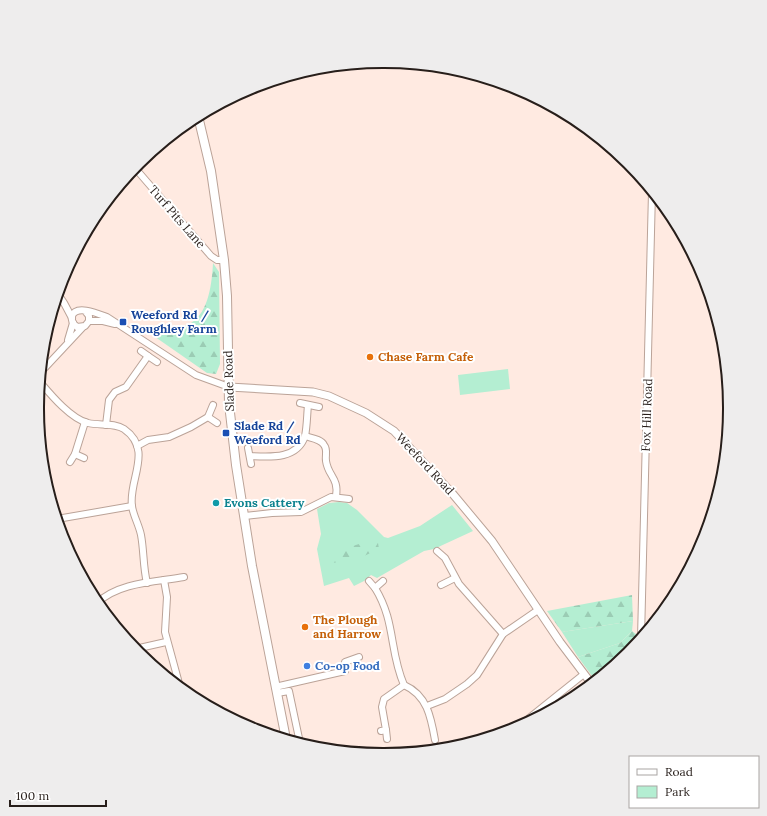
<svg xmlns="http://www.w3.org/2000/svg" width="767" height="816" font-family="Lora,serif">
<defs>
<pattern id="forest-firs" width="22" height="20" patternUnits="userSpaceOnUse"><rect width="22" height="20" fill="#b4eed2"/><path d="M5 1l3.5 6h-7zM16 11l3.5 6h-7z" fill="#9bccb4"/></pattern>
</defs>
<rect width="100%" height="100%" fill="#ffeae1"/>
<g fill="#b4eed2">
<path d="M508 369 510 389 460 395 458 375Z"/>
<path d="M339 502 347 503 357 510 384 537 388 538 420 526 452 505 473 531 434 549 424 551 377 578 371 575 364 581 354 586 349 578 324 586 317 549 321 534 317 509 329 503Z"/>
<path d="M633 621 632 631 620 643 578 657 562 632Z"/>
</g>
<g fill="url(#forest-firs)">
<path d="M213 263 219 272 220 364 216 374 207 373 148 332C162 330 179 330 191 323 209 312 212 282 213 263Z"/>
<path d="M372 540 378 543 379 549 364 556 333 563 329 559 330 553Z"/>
<path d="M632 595 633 621 562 632 547 611Z"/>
<path d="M632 631 637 635C636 654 609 669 595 680L578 657 620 643Z"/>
</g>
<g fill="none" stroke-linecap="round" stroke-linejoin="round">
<g stroke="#bba398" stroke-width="8">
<g id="minor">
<path d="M135 168 211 256 217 260H224"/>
<path d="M58 294 64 303 72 318"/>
<path d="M85 311 89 316V321L85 326 77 327C73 324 71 320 72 316 76 304 99 314 107 317L196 375 229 387"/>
<path d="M89 321H103L115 324"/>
<path d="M68 340 73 323"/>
<path d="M148 356 157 362"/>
<path d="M40 373 83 327"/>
<path d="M40 382C51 395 71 419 88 423 99 426 114 422 124 429 154 450 128 480 132 506 133 515 139 525 141 535 144 551 143 567 147 583"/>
<path d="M300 403 319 407"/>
<path d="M208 417 217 423"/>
<path d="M106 425 109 400 115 392 126 387 148 356 141 351"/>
<path d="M305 436C311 438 321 439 324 445 328 450 325 455 326 461 328 476 339 478 336 496"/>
<path d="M137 446 148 440 169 437 191 427 208 417 213 405"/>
<path d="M248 448 251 464"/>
<path d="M75 454 84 458"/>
<path d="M250 456C269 457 297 460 305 436 307 427 307 415 308 405"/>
<path d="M70 462 75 454 85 422"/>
<path d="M245 516 272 513 301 512 331 497 349 499"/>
<path d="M57 519 132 506"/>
<path d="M437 551 445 558 459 584 503 634"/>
<path d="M164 580 167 597 165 632 180 687"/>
<path d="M369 581 375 588"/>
<path d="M383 581 375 588C396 622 389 651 404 685 427 695 431 717 435 740"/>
<path d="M441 585 455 578"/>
<path d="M97 603C119 582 155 582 184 577"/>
<path d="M641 638 652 192"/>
<path d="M135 649 166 642"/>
<path d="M275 687 345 671V662L359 657"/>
<path d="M277 693 289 691 300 743"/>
<path d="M427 706 445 699 467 684 477 675 503 634 538 610"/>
<path d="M519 726 584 674"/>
<path d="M386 730 387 739"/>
<path d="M381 731 386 730 382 707 384 699 404 685"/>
</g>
</g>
<g stroke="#bba398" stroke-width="9">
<path id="tertiary" d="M229 387 313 392 329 396 366 413 394 431 452 493 492 541 560 642 591 683"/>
</g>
<g stroke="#bba398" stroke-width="10">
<path id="secondary" d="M198 116 211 171 224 260 227 296 229 404 236 465 252 566 286 739"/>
</g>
<use href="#minor" stroke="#fff" stroke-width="6"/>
<use href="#tertiary" stroke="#fff" stroke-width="7"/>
<use href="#secondary" stroke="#fff" stroke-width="8"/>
</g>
<g fill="#1a4fb4" stroke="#fff" stroke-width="1.5">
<rect x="119" y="318" width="8" height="8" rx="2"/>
<rect x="222" y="429" width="8" height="8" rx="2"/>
</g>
<g fill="#e8710a" stroke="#fff" stroke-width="1.5">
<circle cx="370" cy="357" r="4"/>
<circle cx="305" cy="627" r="4"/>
</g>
<circle fill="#0f9aa8" stroke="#fff" stroke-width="1.5" cx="216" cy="503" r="4"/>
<circle fill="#3f7fe0" stroke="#fff" stroke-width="1.5" cx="307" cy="666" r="4"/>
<g text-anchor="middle" stroke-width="4" stroke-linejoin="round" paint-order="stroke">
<g font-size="12" fill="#271e1a" stroke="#fff">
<text transform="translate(177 217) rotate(49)" y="4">Turf Pits Lane</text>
<text transform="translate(229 381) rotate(-92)" y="4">Slade Road</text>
<text transform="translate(647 415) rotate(-88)" y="4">Fox Hill Road</text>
<text transform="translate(425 464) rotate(47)" y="4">Weeford Road</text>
</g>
<g font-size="12" font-weight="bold" fill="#164399" stroke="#fff" text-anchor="start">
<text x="131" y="319">Weeford Rd /<tspan x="131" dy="14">Roughley Farm</tspan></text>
<text x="234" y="430">Slade Rd /<tspan x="234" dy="14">Weeford Rd</tspan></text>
</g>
<g font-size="12" font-weight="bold" fill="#c56008" stroke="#fff" text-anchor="start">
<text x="378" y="361">Chase Farm Cafe</text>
<text x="313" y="624">The Plough<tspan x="313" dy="14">and Harrow</tspan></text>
</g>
<g font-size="12" font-weight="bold" fill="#0d838f" stroke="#fff" text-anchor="start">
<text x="224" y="507">Evons Cattery</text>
</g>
<g font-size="12" font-weight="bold" fill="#366cbe" stroke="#fff" text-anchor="start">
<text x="315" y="670">Co-op Food</text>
</g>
</g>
<path d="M0 0H767V816H0ZM383 68H384A339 339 0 0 1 723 407V409A339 339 0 0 1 384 748H383A339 339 0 0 1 44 409V407A339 339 0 0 1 383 68Z" fill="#eeeded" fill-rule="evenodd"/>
<path fill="none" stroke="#271e1a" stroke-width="2" d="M383 68H384A339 339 0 0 1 723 407V409A339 339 0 0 1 384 748H383A339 339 0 0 1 44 409V407A339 339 0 0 1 383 68Z"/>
<rect x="629" y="756" width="130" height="52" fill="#ffffff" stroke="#a9a5a3"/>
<rect x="637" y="769" width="20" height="6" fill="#ffffff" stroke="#a9a5a3"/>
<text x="665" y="776" font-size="12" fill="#271e1a">Road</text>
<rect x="637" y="786" width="20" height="12" fill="#b4eed2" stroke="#a9a5a3"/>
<text x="665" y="796" font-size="12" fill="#271e1a">Park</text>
<path d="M10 800v6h96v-6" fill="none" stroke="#271e1a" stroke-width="2"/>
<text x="16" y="800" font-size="12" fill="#271e1a" stroke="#ffffff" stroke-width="3" paint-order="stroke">100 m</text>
</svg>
